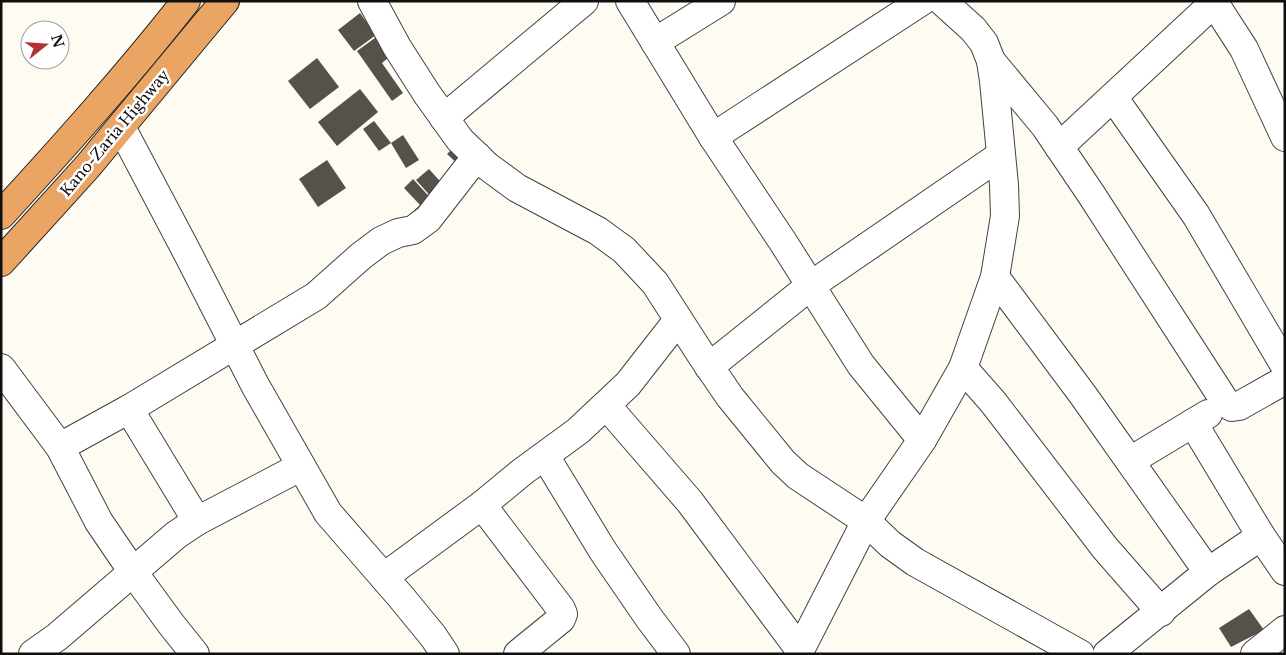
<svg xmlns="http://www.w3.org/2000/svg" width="1286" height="655" font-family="'Libre Baskerville',serif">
<rect width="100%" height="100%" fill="#fefcf2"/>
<g fill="#57514c">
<path d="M360 13 376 35 354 51 338 30Z"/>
<path d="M379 35 393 54 382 63 403 93 392 101 357 51Z"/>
<path d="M317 58 339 87 310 109 288 81Z"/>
<path d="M360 89 378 112 337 146 318 122Z"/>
<path d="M374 121 391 143 379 151 363 129Z"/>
<path d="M403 135 419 160 406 168 391 143Z"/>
<path d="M457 144 463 169 447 154Z"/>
<path d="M327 160 346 188 318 207 299 179Z"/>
<path d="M429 169 447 189 434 200 416 180Z"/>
<path d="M413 179 437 205 416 225 408 216 420 205 404 188Z"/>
<path d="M1249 609 1264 630 1231 647 1219 628Z"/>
</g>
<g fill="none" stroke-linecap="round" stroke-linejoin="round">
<g stroke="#424242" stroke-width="30">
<g id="minor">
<path d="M372 1 397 47 427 94 460 140 487 166 517 188 598 231 624 250 655 283 700 353 730 397 783 462 798 476 866 521 890 544 915 562 1080 654"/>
<path d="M630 1 713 137 783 242 861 365 922 440"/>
<path d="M1213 1 1244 49 1285 137"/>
<path d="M655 42 721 1"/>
<path d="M991 61 1045 126 1091 194 1226 403 1232 407 1239 406 1285 380"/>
<path d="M1113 97 1196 215 1285 366"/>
<path d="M444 118 584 1"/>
<path d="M121 127 187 252 255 385 328 513 401 597 433 636 445 654"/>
<path d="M713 137 922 1"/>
<path d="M1059 147 1216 1"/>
<path d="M995 277 1083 395 1208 572"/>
<path d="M709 367 810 286 1001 155"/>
<path d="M1 368 60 447 99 522 133 572 171 624 195 654"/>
<path d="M963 368 993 402 1105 548 1161 612"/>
<path d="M606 405 690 502 800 650"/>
<path d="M129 409 197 521"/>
<path d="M1193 423 1261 536 1285 571"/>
<path d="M60 447 129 409 316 296 361 256 381 241 398 233 413 230 428 219 477 156"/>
<path d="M545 456 603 551 649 618 676 654"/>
<path d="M1130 461 1208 414"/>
<path d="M482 505 561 609 563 614 561 619 518 654"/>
<path d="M384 577 482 505 522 472 578 431 628 384 678 320"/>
<path d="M33 654 57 637 176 535 197 521 300 467"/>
<path d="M798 654 866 521 922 440 963 368 995 277 1005 216 1004 185 994 81 991 61 984 43 973 29 942 1"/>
<path d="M1107 654 1208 572 1261 536"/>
<path d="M1255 654 1285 630"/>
</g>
</g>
<g stroke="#202020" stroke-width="30">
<g id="highway">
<path d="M1 215C65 145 128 75 186 1"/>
<path d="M1 262 88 166 225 1"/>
</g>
</g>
<use href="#minor" stroke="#fff" stroke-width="28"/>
<use href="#highway" stroke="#eaa565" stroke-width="28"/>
</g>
<g text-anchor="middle" stroke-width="5" stroke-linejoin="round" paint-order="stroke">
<g font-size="15" fill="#0f0f0f" stroke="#fff">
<text transform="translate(115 133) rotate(-50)" y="5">Kano-Zaria Highway</text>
</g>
</g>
<rect width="1286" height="655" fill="none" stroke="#0f0f0f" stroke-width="5"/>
<g transform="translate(45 45) rotate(73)"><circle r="24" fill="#ffffff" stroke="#9f9f9f"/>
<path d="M0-4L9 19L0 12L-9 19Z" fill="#b63134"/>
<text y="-8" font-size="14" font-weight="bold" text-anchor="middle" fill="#0f0f0f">N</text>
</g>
</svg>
